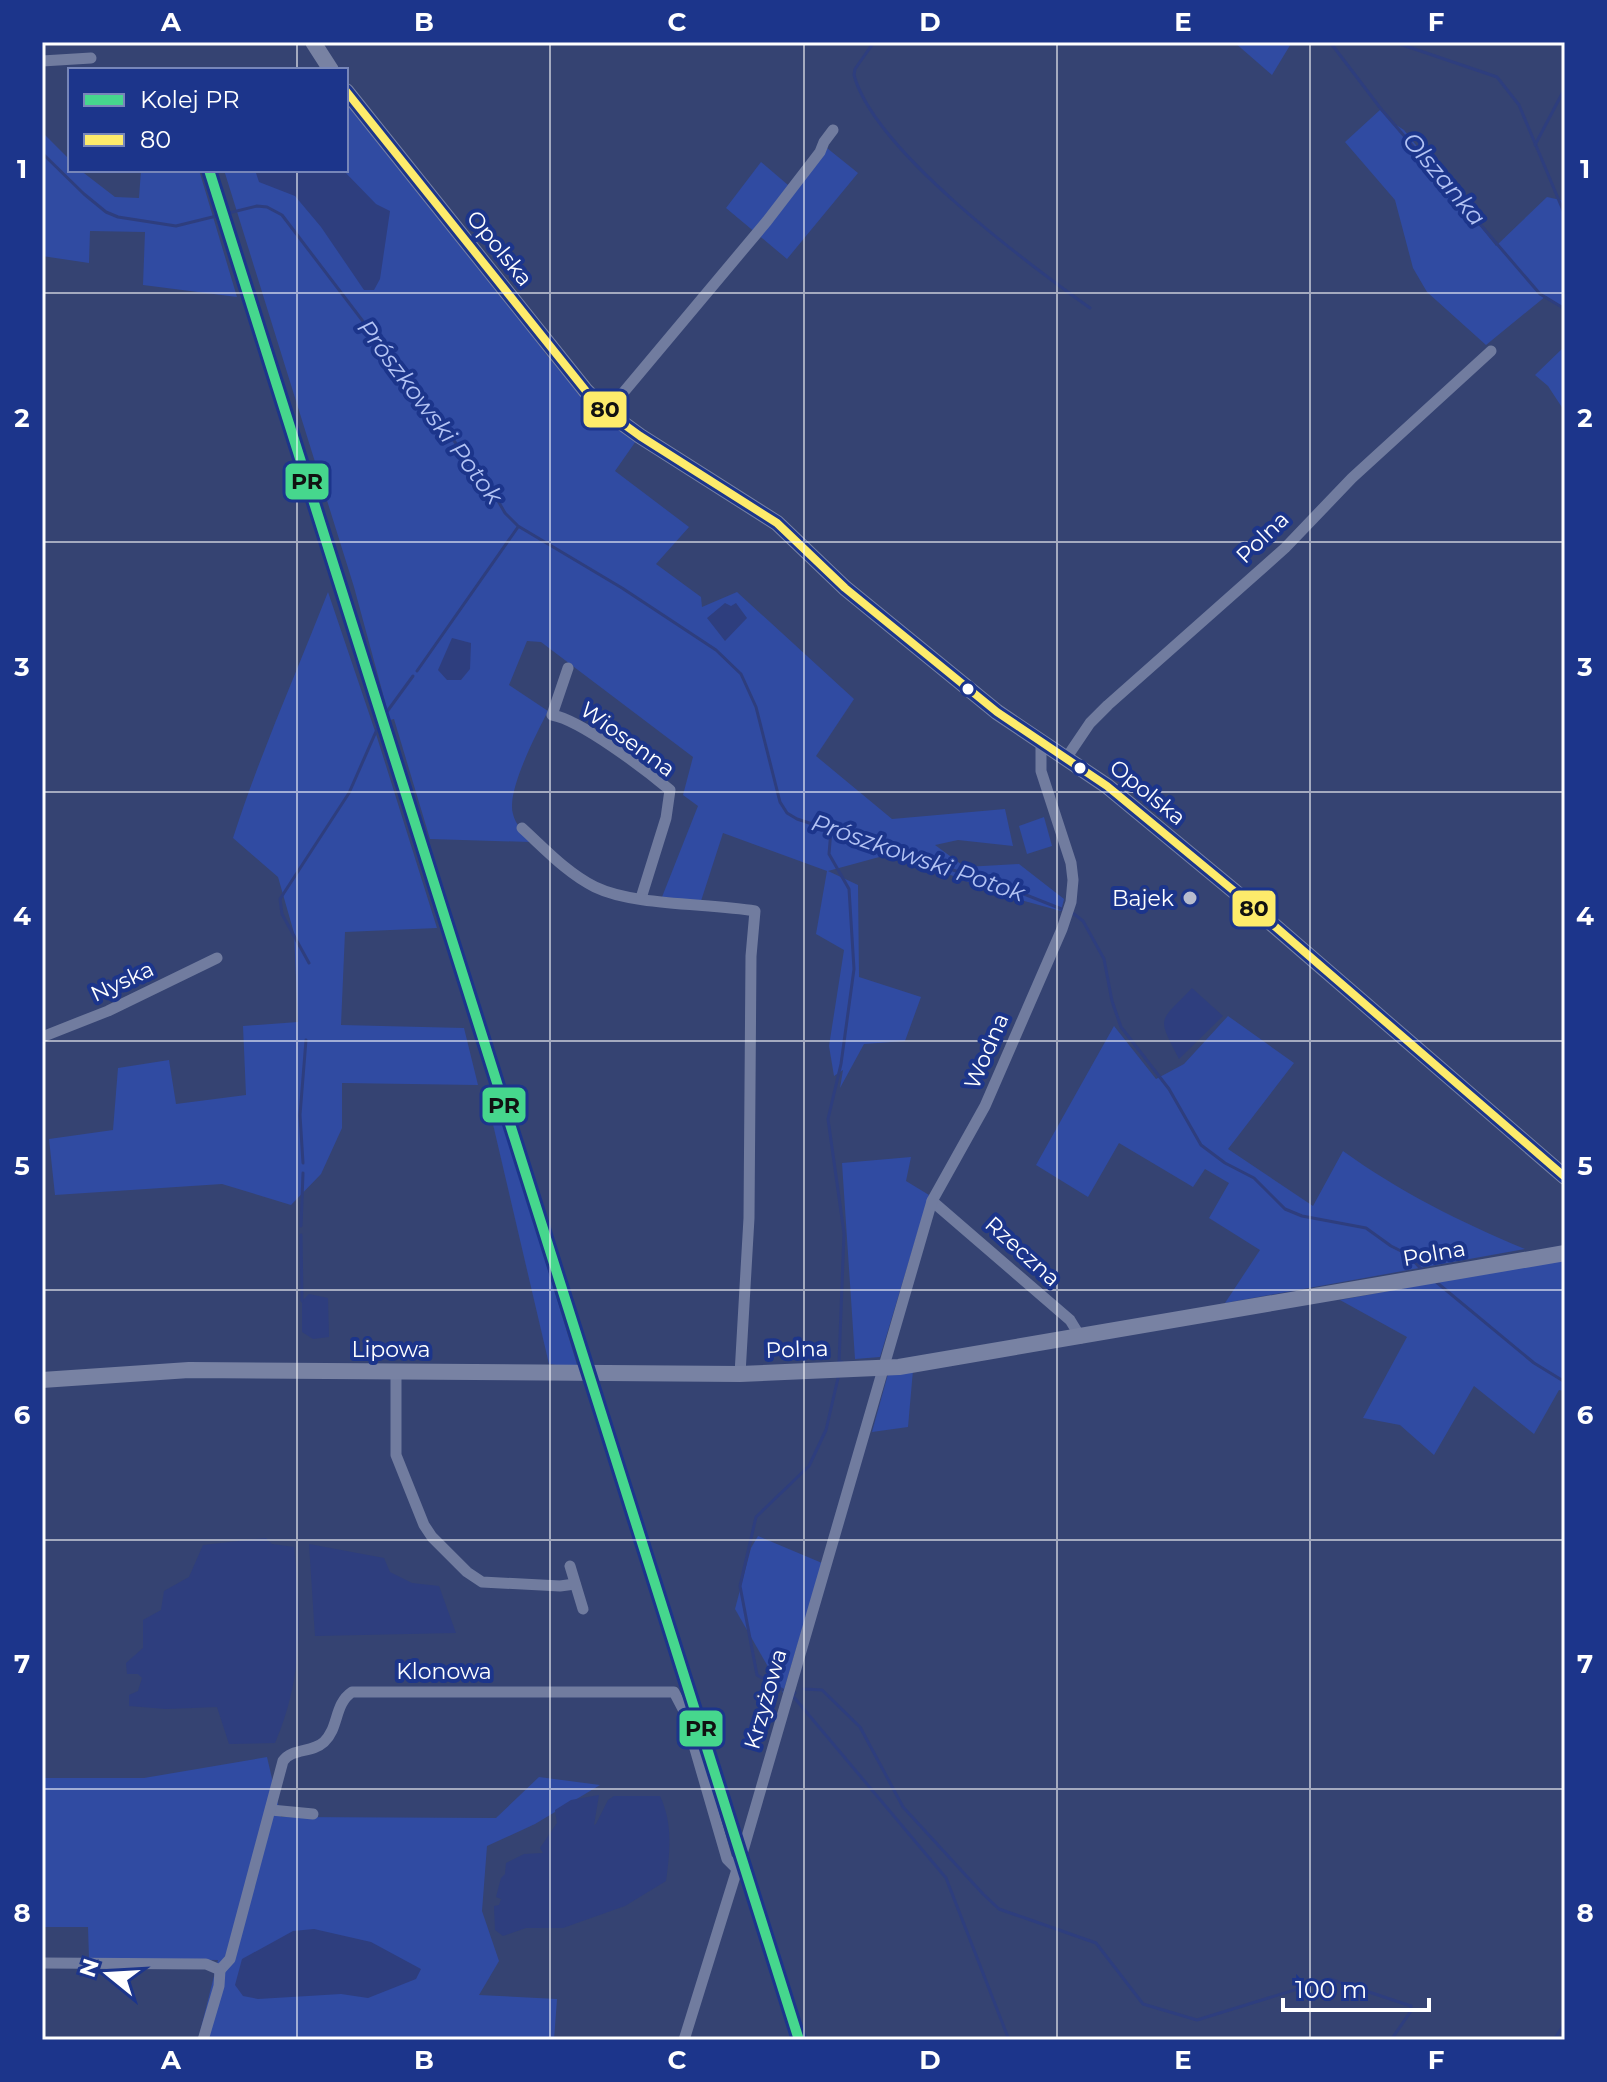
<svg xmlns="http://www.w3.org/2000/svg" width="1607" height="2082" font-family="Montserrat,sans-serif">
<rect width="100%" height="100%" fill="#354372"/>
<g fill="#304ba2">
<path d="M1234 42H1292L1272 75Z"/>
<path d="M346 101 527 317 545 353 596 414 636 441 615 471 689 527 656 564 701 597 702 607 737 592 854 699 816 756 892 819 1005 809 1013 846 958 840 935 845 965 867 1019 864 1064 899 1061 911 1002 895 894 853 828 871 858 885 859 977 921 997 905 1041 864 1044 840 1088 843 1070 834 1076 829 1046 844 950 816 934 827 871 723 833 701 901 662 897 698 806 683 795 693 757 541 642 527 641 509 685 548 711C537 733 506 791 513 814 515 824 525 834 530 842L430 839 394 719 390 720 354 587 224 170H346Z"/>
<path d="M1381 109 1393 123 1404 130 1496 246 1547 197 1565 201V309L1546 296 1486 345 1427 292 1413 268 1395 200 1345 142Z"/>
<path d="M42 132 70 160V170H80L115 197 139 198 141 170H199L237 297 143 285 145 232 90 231 89 263 42 256Z"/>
<path d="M822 144 858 173 787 259 726 208 761 162 788 185Z"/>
<path d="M1565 346V412L1548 386 1535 375Z"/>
<path d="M328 592 376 734 437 928 345 932 341 1025 464 1028 478 1085 342 1083V1128L321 1174 291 1205 222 1184 55 1195 49 1139 113 1130 118 1068 169 1060 176 1104 246 1095 243 1026 298 1022 294 933 278 877 233 838C260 754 296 674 328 592Z"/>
<path d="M1044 817 1052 846 1027 854 1019 826Z"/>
<path d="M1228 1016 1294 1063 1228 1149 1313 1206 1343 1151C1400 1192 1460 1222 1525 1249L1225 1303 1260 1250 1209 1218 1229 1183 1205 1169 1193 1187 1119 1143 1088 1197 1036 1165 1114 1026 1156 1079 1184 1064Z"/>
<path d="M499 1109 578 1368 549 1364 492 1120Z"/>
<path d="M911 1157 906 1181 929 1195 880 1357 855 1359 842 1163Z"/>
<path d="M1565 1258V1391L1559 1390 1534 1434 1474 1386 1434 1455 1400 1425 1363 1418 1407 1337 1340 1300Z"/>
<path d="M913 1370 908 1427 872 1432 888 1374Z"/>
<path d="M758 1536 822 1563 783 1693 735 1609 751 1548Z"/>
<path d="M267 1757 281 1817 496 1818 539 1777 600 1785 535 1824 487 1846 482 1911 499 1961 479 1995 557 1999 554 2040H198L218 1960 89 1959 88 1927H42V1778H144Z"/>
</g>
<g fill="#2e3e7e">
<path d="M255 170H343L376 204 390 211 380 279 374 290H364L321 227 295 196 259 182Z"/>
<path d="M725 603 731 606 736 603 747 618 725 641 707 618Z"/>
<path d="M452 638 471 643 470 669 461 680H447L438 670Z"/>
<path d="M1192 988 1223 1016 1179 1059C1156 1015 1159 1023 1192 988Z"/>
<path d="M309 1294 328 1298 329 1337 313 1339 302 1332V1301Z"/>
<path d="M266 1538 272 1544 294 1547C302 1617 303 1678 275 1743L229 1744 217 1707 166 1709 129 1706V1695L138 1691 142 1678 138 1674H127L126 1663 143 1648V1620L161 1610 164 1591 189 1577 203 1545Z"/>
<path d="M309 1544 384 1558 390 1572 412 1583 439 1586 456 1633 315 1636Z"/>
<path d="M599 1795 594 1825 596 1824 608 1800 614 1796H660C673 1823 670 1852 666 1881L625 1906 563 1928H526L503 1936 495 1930 494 1906 499 1905 501 1899 496 1897 501 1878 505 1874 506 1863 524 1854 543 1853 540 1848 557 1823 555 1810 571 1800Z"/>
<path d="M314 1929 371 1942 421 1969 416 1979 368 1998 341 1994 258 1999 243 1996 235 1985 242 1959 293 1931Z"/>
</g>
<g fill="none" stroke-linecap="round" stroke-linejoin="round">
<g stroke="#2e3e7e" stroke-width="3">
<path d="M874 42 855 69 854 75C874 150 1027 263 1090 308"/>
<path d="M1330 42 1381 109 1540 294 1565 309"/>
<path d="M1394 42 1497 77 1519 105 1565 215"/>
<path d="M1535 145 1565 88"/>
<path d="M42 153 84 194 106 212 118 217 176 226 257 206 267 207 282 215 493 492 505 513 518 526 622 588 716 650 741 674 756 707 780 802 787 813 797 819 1011 889 1074 914 1083 921 1104 959 1112 1001 1121 1027 1169 1089 1201 1145 1225 1163 1254 1178 1285 1209 1302 1216 1366 1228 1391 1246 1407 1254 1423 1271"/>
<path d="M417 671 518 527"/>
<path d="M386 713 413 676"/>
<path d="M831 830 829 854 849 889 854 969 841 1064 828 1119 844 1233 839 1363 842 1362"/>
<path d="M309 963 282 914 280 899 349 793 378 727"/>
<path d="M303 1163 300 1115 306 1040"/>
<path d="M301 1226 303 1173"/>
<path d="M301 1235 302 1301"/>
<path d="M1435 1281 1534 1363 1565 1382"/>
<path d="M804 1689 822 1690 860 1727 903 1807 983 1894 999 1909 1096 1943 1143 2004 1197 2020 1330 1979 1411 2006V2011L1391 2040"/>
<path d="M783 1690 757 1675 740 1586 756 1517 809 1466 826 1430 838 1378"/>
<path d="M795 1693 792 1695 946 1878 1009 2040"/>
<path d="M1554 2040 1565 2023"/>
</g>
<g stroke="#717c9f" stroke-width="11">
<path d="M42 61 91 58"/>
<path d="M607 412 767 221 820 152 824 142 833 130"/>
<path d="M568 668 552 715C581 720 646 770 670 790L666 818 641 898"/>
<path d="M1067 757 1090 723 1108 705 1285 548 1352 478 1491 351"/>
<path d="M522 828C545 849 567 873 595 887 634 906 709 903 755 911L751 956 749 1218 740 1374"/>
<path d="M42 1037 108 1011 217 958"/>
<path d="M932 1201 1070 1320 1081 1338"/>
<path d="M396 1371V1455L424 1525 432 1537 467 1572 482 1582 560 1586 575 1584"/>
<path d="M570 1566 583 1609"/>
<path d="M271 1810 313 1814"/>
<path d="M42 1963 206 1964 220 1970"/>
<path d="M220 1970 230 1959 283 1761C292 1748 312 1753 324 1742 339 1728 334 1704 352 1692H674L684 1711 727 1859 736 1868"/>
<path d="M203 2040 219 1986 220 1970"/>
<path d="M684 2040 744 1847 932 1201 985 1106 1062 929 1071 902 1073 880 1071 863 1041 771V743"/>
</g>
<g stroke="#7882a3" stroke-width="16">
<path d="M313 42 331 70"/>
<path d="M346 91 586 391 607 412 640 436 777 523 845 588 997 712 1107 786 1234 891 1565 1177"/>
<path d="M42 1380 189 1370 740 1374 899 1367 1565 1253"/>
</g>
<g stroke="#1c358b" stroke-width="14">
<path id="bus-1" d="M346 91 586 391 607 412 640 436 777 523 845 588 997 712 1107 786 1234 891 1565 1177"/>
</g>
<use href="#bus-1" stroke="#fdeb6b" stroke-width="8"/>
<g stroke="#1c358b" stroke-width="16">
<path id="rail-1" d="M209 170 799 2040"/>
</g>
<use href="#rail-1" stroke="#46d78d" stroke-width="10"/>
</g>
<path fill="none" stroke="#fff" stroke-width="2" stroke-opacity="0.55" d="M297 42V70M550 42V2040M804 42V2040M1057 42V2040M1310 42V2040M297 170V2040M42 293H1565M42 542H1565M42 792H1565M42 1041H1565M42 1290H1565M42 1540H1565M42 1789H1565"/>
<g fill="#fff" stroke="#1c358b" stroke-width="3">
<circle cx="968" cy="689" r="7"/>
<circle cx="1080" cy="768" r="7"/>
</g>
<circle fill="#b8bdce" stroke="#1c358b" stroke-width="3" cx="1190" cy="898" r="8"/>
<g text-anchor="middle" stroke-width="8" stroke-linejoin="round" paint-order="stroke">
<g font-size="22" fill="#fff" stroke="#1c358b">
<text transform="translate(500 248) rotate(51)" y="8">Opolska</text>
<text transform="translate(1262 537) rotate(-44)" y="8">Polna</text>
<text transform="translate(628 739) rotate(36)" y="8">Wiosenna</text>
<text transform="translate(1148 792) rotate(39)" y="8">Opolska</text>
<text transform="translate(122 981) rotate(-25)" y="8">Nyska</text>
<text transform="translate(986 1051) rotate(-67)" y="8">Wodna</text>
<text transform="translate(1023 1251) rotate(42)" y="8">Rzeczna</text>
<text transform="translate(1434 1253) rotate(-10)" y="8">Polna</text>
<text x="391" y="1357">Lipowa</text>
<text transform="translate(797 1349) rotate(-2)" y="8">Polna</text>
<text x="444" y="1679">Klonowa</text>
<text transform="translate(765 1699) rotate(-74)" y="8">Krzyżowa</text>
</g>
<g font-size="22" fill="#fff" stroke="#1c358b" text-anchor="end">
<text x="1174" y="906">Bajek</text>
</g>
<g font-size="24" font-style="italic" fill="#b3c3f4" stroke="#1c358b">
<text transform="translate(1444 179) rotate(50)" y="8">Olszanka</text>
<text transform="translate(430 412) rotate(53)" y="8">Prószkowski Potok</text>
<text transform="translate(918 858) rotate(19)" y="8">Prószkowski Potok</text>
</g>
</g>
<g stroke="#1c358b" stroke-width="3">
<rect x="582" y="390" width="46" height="39" rx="8" fill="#fdeb6b"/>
<rect x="284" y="462" width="46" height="39" rx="8" fill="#46d78d"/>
<rect x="1231" y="889" width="46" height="39" rx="8" fill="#fdeb6b"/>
<rect x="481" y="1086" width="46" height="38" rx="8" fill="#46d78d"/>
<rect x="678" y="1709" width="46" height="39" rx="8" fill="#46d78d"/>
</g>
<g font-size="22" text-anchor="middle" font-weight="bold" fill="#111">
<text x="605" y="417">80</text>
<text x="307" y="489">PR</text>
<text x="1254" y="916">80</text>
<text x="504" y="1113">PR</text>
<text x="701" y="1736">PR</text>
</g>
<rect width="1607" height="2082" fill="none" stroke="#1c358b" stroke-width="88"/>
<rect x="68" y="68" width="280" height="104" fill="#1c358b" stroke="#7786b9" stroke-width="2"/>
<rect x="84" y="94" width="40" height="12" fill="#46d78d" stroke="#7786b9" stroke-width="2"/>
<text x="140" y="108" font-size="24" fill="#ffffff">Kolej PR</text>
<rect x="84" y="134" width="40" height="12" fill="#fdeb6b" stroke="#7786b9" stroke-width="2"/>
<text x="140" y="148" font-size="24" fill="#ffffff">80</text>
<g transform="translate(108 1974) rotate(288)" stroke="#1c358b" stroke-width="6" paint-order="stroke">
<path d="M0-6L14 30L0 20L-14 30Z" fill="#ffffff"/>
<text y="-12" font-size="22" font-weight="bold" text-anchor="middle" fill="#ffffff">N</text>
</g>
<path d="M1283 1998v12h146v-12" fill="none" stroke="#ffffff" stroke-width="4"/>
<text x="1295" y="1998" font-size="24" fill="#ffffff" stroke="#1c358b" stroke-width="6" paint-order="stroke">100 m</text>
<rect x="44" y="44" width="1519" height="1994" fill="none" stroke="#fff" stroke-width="3"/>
<g font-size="26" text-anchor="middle" font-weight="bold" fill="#fff">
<text x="171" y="31">A</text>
<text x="424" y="31">B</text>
<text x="677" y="31">C</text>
<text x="930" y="31">D</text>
<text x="1183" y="31">E</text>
<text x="1436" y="31">F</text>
<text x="22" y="178">1</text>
<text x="1585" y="178">1</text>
<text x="22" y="427">2</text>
<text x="1585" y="427">2</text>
<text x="22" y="676">3</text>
<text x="1585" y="676">3</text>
<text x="22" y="925">4</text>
<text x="1585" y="925">4</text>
<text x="22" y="1175">5</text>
<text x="1585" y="1175">5</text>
<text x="22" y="1424">6</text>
<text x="1585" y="1424">6</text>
<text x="22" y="1673">7</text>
<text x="1585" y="1673">7</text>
<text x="22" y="1922">8</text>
<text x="1585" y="1922">8</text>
<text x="171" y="2069">A</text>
<text x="424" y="2069">B</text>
<text x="677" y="2069">C</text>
<text x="930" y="2069">D</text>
<text x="1183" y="2069">E</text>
<text x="1436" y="2069">F</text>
</g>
</svg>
